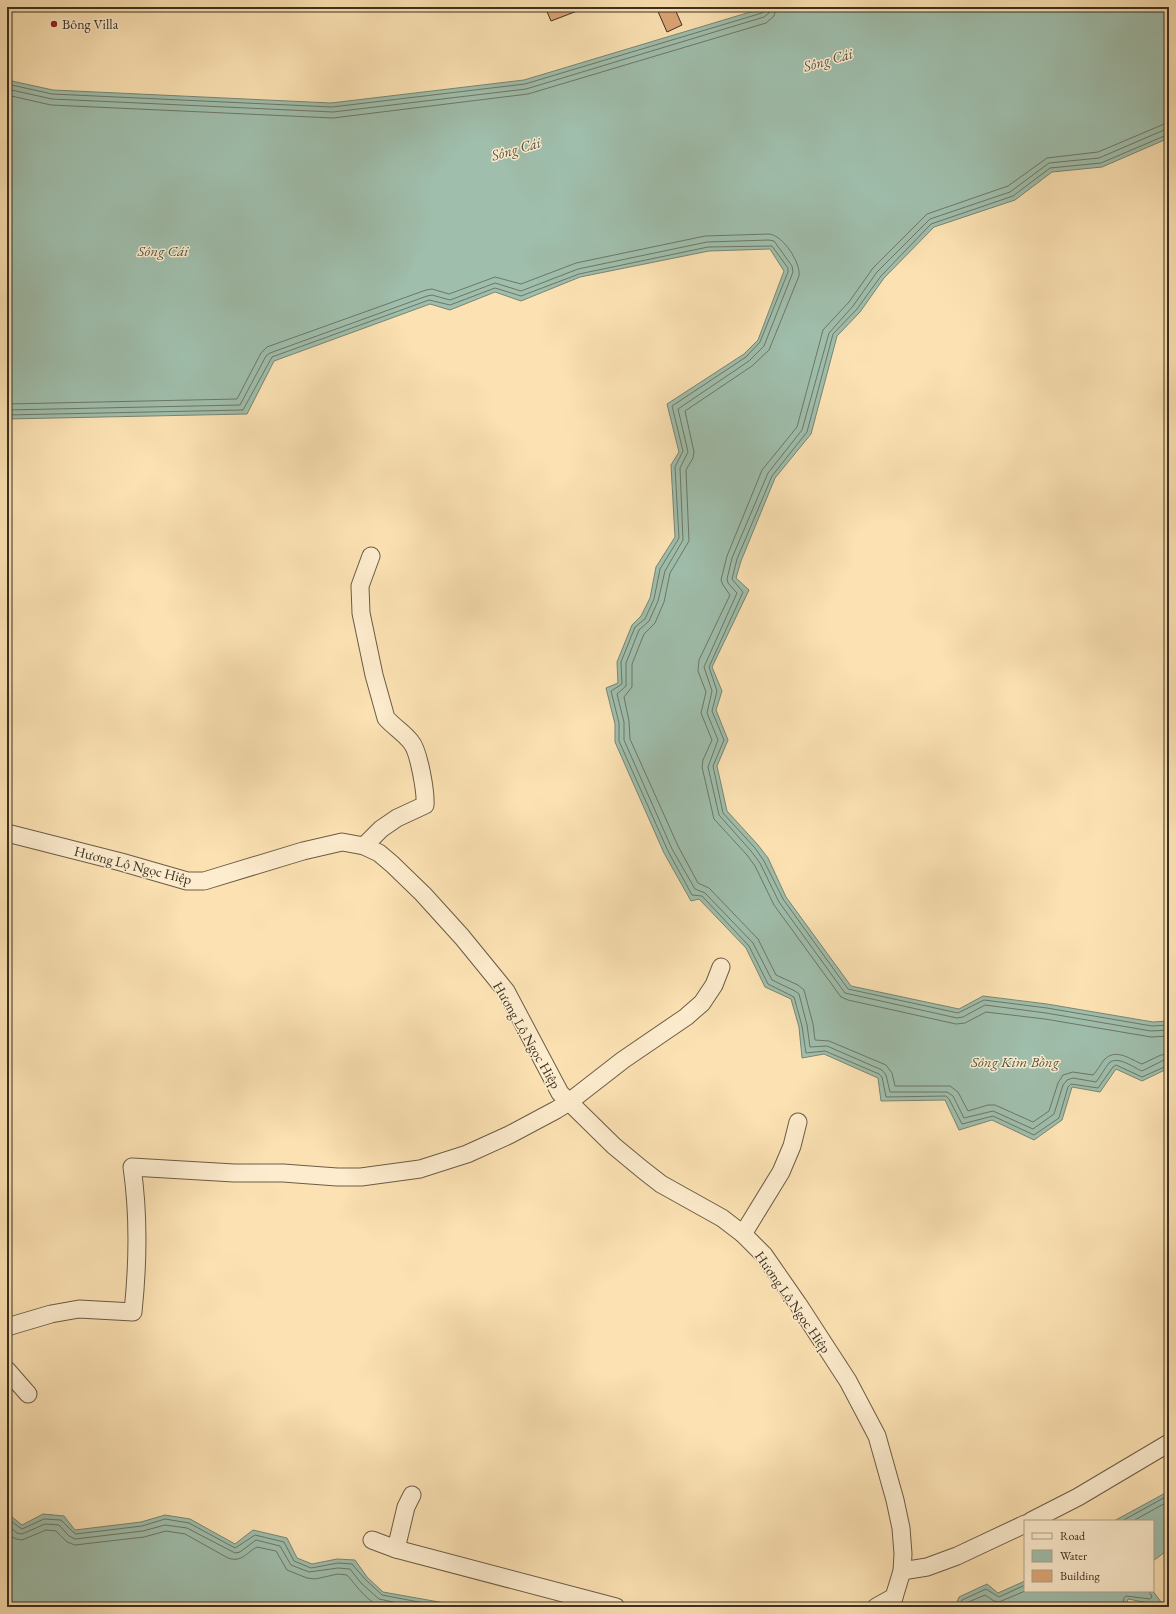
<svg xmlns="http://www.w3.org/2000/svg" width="1176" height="1614" font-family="'EB Garamond',serif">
<rect width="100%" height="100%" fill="#fce2b3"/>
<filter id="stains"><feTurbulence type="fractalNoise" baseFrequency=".005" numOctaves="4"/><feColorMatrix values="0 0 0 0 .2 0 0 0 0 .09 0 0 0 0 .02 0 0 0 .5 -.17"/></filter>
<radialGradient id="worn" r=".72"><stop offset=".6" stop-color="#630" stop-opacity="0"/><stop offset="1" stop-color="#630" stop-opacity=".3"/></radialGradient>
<g fill="#9fbeac" stroke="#778574">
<path d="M767 7H1169V138L1102 167 1052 172 1015 200 934 227 884 278 860 312 837 336 811 434 775 478 741 561 736 578 749 590 712 667 722 691 716 710 728 740 717 766 727 811 758 845 768 858 786 897 851 986 959 1009 983 996 1047 1004 1153 1022 1169 1021V1068L1142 1081 1116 1069 1100 1092 1072 1087 1062 1120 1034 1140 992 1120 959 1130 945 1100 881 1101 878 1078 824 1054 802 1058 799 1027 791 999 765 987 746 948 699 899 691 901 664 853 615 742V724L606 688 618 683 617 662 632 625 641 616 650 598 656 567 675 537 671 465 679 452 667 404 744 354 758 340 784 271 770 249 709 251 580 277 521 301 495 292 450 310 430 304 274 361 247 414 7 419V80L53 90 331 103 524 80Z"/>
<path d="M1169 1491V1549L1153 1561V1521H1114Z"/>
<path d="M43 1514 64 1516 75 1530 141 1522 165 1515 190 1519 235 1544 253 1530 287 1538 297 1558 312 1564 337 1559 355 1560 367 1577 383 1592 467 1607H7V1519L12 1517 22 1525Z"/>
<path d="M1025 1581V1591H1153L1164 1606 1128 1599 1126 1607H955L959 1597 987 1584 998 1593Z"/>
</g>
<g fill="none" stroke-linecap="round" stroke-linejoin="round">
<g stroke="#6d7766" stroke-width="1">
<path d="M7 84 52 94 332 107 525 84 762 13 765 11V7"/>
<path d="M7 89 52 99 333 112 526 89 764 17 769 13 770 7"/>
<path d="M7 95 51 105 333 118 528 94 766 23 774 16 776 7"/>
<path d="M1169 123 1162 125 1098 152 1047 158 1008 186 927 214 873 268 849 302 823 330 797 427 762 470 727 556 721 580 723 585 730 595 699 660 698 671 706 692 701 713 712 740 703 760 702 767 714 819 747 855 755 866 774 905 841 997 848 1000 956 1024 965 1023 986 1012 1045 1019 1151 1037 1169 1036"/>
<path d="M1169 129 1164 130 1099 158 1049 163 1010 192 930 219 877 272 853 306 829 333 802 430 768 473 732 558 727 579 728 583 737 593 704 667 712 691 707 713 718 740 708 767 719 815 751 851 760 863 779 902 845 993 957 1018 963 1017 985 1005 1046 1013 1151 1031 1169 1030"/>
<path d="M1169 134 1101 163 1050 168 1013 196 931 224 881 276 857 309 833 334 807 432 772 476 737 559 732 579 743 592 709 667 717 691 712 711 724 740 713 766 723 813 755 848 764 861 783 899 848 989 958 1013 984 1000 1047 1008 1152 1026 1169 1025"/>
<path d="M7 404 237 399 261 353 267 347 426 290 432 289 449 294 495 277 521 284 576 263 705 236 769 234C783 235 801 263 799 276L769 350 752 366 685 411 694 452 693 458 686 470 689 541 670 573 664 602 655 623 644 634 632 664V687L624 697 629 721 630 739 678 846 698 883 709 888 758 939 776 975 798 985 804 990 813 1024 815 1040 829 1041 886 1065 892 1073 895 1086H950L958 1092 968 1111 988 1105H995L1033 1122 1049 1111 1058 1083 1063 1075 1073 1072 1093 1075C1097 1071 1100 1065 1104 1060 1116 1047 1131 1060 1142 1064L1161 1055 1169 1054"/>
<path d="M7 410 240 405 266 356 270 353 427 296 432 295 450 300 495 283 521 291 578 269 707 242 769 240 774 241 792 266 793 272 764 346 749 361 678 409 688 452 680 468 683 540 665 571 658 601 649 621 639 630 626 663V686L617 694 624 722V740L672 849 695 889 705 893 753 943 772 980 795 991 799 994 807 1025 810 1047 827 1046 882 1070 886 1075 890 1092H947L953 1096 964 1118 993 1111 1033 1129 1054 1114 1063 1085 1067 1080 1073 1078 1096 1082C1101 1076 1104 1069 1109 1063 1118 1055 1134 1068 1142 1071L1164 1060H1169"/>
<path d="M7 415 243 410 272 357 429 300 450 305 495 288 521 296 579 274 708 247 772 246 788 268V272L760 342 746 357 672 406 683 451 675 467 679 538 660 569 654 599 645 619 635 627 621 662 622 684 611 691 619 723V741L668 851 692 895 702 896 749 946 768 984 794 997 802 1026 806 1053 825 1051 879 1074 882 1077 886 1097 946 1096 949 1099 962 1124 993 1116 1034 1135 1059 1118 1068 1087 1071 1084 1098 1088 1113 1067 1116 1065 1142 1077 1169 1065"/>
<path d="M1122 1521 1169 1495"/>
<path d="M1133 1521 1169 1501"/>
<path d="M7 1522H12L22 1529 44 1519 61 1520 73 1532 76 1534 142 1526 165 1519 189 1523 235 1548 255 1535 284 1542 294 1561 311 1568 338 1563 352 1564 365 1579 382 1595 445 1607"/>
<path d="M7 1528H11L17 1533 22 1534 45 1524 59 1525 69 1536 75 1539 143 1531 165 1525 187 1528 235 1553 240 1552 256 1540 280 1546 291 1565 309 1572 338 1568 350 1569 361 1583 379 1599 417 1607"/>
<path d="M7 1534 16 1539 22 1540 46 1530 56 1531 67 1542 75 1545 144 1537 166 1531 185 1534 228 1558C242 1563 247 1552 257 1547L276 1551 287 1570 307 1578 315 1579 338 1574 347 1575C357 1586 368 1604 384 1607"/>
<path d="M959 1607 962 1600 986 1589 999 1597 1025 1585"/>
<path d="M965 1607 966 1603 985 1595 994 1601 999 1602 1025 1591"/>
<path d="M1122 1607 1124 1598 1126 1596 1150 1599 1152 1597 1149 1591"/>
</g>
</g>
<g fill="#dea677" stroke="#3b3021">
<path d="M545 7H585V8L551 21Z"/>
<path d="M656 7H674L682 25 667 32Z"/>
</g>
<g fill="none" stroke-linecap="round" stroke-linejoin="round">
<g stroke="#6b5c46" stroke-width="19">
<g id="minor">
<path d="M7 833 121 862 187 881H204L303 851 342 842 364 846 379 853 392 864 423 894 462 937 506 991 560 1093 614 1146 643 1170 661 1184 722 1218 743 1234 764 1255 798 1304 848 1381 877 1436 895 1500 901 1528 903 1554 902 1571 891 1607"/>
<path d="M364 846 381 829 397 818 425 805C426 793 419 751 411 742 404 733 394 727 386 718L374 675 361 613 360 586 371 556"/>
<path d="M743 1234 781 1172 792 1146 798 1122"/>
<path d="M7 1327 51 1314 79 1309 133 1312C138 1264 139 1215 132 1167L234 1173H283L337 1177H361L420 1169 467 1154 509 1135 556 1110 569 1102 623 1060 686 1017 702 1003 714 985 721 967"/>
<path d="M7 1370 28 1394"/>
<path d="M1031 1521 1078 1497 1169 1443"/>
<path d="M372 1540 396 1549 616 1607"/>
<path d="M396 1549 406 1507 412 1495"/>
<path d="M902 1571 927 1567 957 1556 1025 1524"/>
<path d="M876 1607 894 1597"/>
</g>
</g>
<use href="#minor" stroke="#fdecce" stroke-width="17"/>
</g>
<circle fill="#8f2418" stroke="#fdecce" stroke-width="1.5" cx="54" cy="24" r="4"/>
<g text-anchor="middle" stroke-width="3" stroke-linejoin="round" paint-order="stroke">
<g font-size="14" fill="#3b3021" stroke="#fdecce" text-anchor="start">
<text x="62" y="29">Bông Villa</text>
</g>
<g font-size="14" fill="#3b3021" stroke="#fdecce">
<text transform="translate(133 865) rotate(14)" y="5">Hương Lộ Ngọc Hiệp</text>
<text transform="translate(527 1035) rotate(60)" y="5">Hương Lộ Ngọc Hiệp</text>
<text transform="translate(793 1302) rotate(55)" y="5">Hương Lộ Ngọc Hiệp</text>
</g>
<g font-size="15" font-style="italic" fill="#545444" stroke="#fdecce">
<text transform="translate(828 60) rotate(-16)" y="5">Sông Cái</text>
<text transform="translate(516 149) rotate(-16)" y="5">Sông Cái</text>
<text x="163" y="256">Sông Cái</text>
<text x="1015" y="1067">Sông Kim Bồng</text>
</g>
</g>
<rect width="1176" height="1614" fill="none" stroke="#fce2b3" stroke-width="24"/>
<rect x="8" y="8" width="1160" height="1598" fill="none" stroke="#3b3021" stroke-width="2"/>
<rect x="12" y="12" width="1152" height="1590" fill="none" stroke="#3b3021"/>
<rect x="1024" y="1520" width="130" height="72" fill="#fdecce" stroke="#afa189"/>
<rect x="1032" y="1533" width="20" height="6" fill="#fdecce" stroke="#afa189"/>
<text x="1060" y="1540" font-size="12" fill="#3b3021">Road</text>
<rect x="1032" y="1550" width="20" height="12" fill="#9fbeac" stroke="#afa189"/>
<text x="1060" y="1560" font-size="12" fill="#3b3021">Water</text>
<rect x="1032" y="1570" width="20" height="12" fill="#dea677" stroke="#afa189"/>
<text x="1060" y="1580" font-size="12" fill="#3b3021">Building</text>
<rect width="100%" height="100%" filter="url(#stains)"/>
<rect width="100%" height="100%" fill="url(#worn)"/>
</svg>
